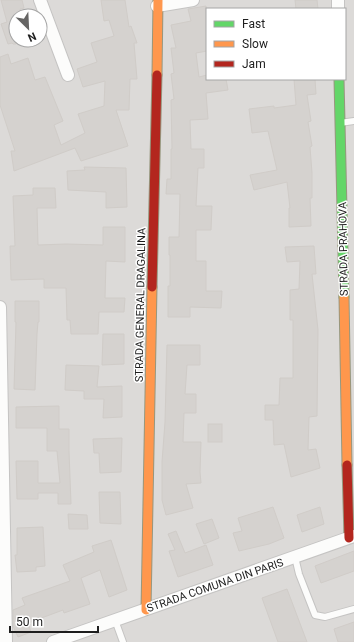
<svg xmlns="http://www.w3.org/2000/svg" width="354" height="642" font-family="Roboto,sans-serif">
<rect width="100%" height="100%" fill="#edeae7"/>
<path fill="#dcdad8" fill-rule="evenodd" d="M0 0H354V642H0ZM207 9H345V79H207ZM16 16H40V40H16Z"/>
<g fill="#d5d2cf" stroke="#d0ccc8">
<path d="M1 0H22L24 8 20 9 23 16H16V44H13L12 43 8 44 1 24 7 22Z"/>
<path d="M101 0H125L129 27 131 26 137 43H134L137 79H130L129 110H116L128 146 81 161 75 148 14 171 11 151H15L0 105V57L8 54 11 64 28 58 35 80 45 77 63 121 54 125 61 145 85 133 78 114 104 106 105 81 83 87 77 69 97 62 91 43 114 36 109 20 104 21Z"/>
<path d="M295 0H317L318 9H296Z"/>
<path d="M206 6 207 51 196 53 199 77 207 75V79H226L228 90 206 93 208 119 190 120 191 149H204V168H198L196 206H212L211 230H196V261H206V291H222L221 308 190 307V317H168V286H170V255H169V237H179L180 194H166L167 179H171V149H172L171 100 174 99 171 74 174 73 171 48H176L171 25 191 21 188 9Z"/>
<path d="M294 79H315L316 94 307 95 311 121 308 122 312 146 310 147 312 173V198H310L311 226 289 227V208H290L287 182 254 190 250 175 277 170 268 131 252 133 249 109 274 106V108L296 105Z"/>
<path d="M84 167 126 168 127 207 106 208V192L68 190 67 171 85 170Z"/>
<path d="M33 188H55L56 208H37L38 245 66 244 103 245V227H125V262L106 261 105 298H125L124 312H99L98 334H71L70 320H67L66 288H44V279L11 280 10 246H15L13 196 33 195Z"/>
<path d="M314 246 316 274H312L318 330 317 416 309 417 308 450 316 449 320 468 291 477 284 444 274 445 273 420H265V405H279L280 378H293V320H290V290L299 289 300 261 287 262 285 247Z"/>
<path d="M15 301H39V322H38L37 334 35 390 14 389 16 322H15Z"/>
<path d="M103 334H124V364L102 365Z"/>
<path d="M167 345H200V365H187L185 394H196V413H184L183 442H201L200 472 201 483 186 484 193 508 166 515 162 500V462L165 422Z"/>
<path d="M66 365 99 366 97 387 122 386V417L103 418 104 399H84V391L65 390Z"/>
<path d="M59 406V429H69V451L71 504H58V493H38V499H17L16 461H38V483H60L57 451H47V428H16V407Z"/>
<rect x="208" y="424" width="14" height="18"/>
<path d="M122 438 121 472 100 473 99 453H94L93 439Z"/>
<path d="M99 492H120L121 524 100 523Z"/>
<path d="M273 507 284 538 269 544 239 551 233 533 242 531 238 518Z"/>
<path d="M320 507 324 524 302 532 297 515Z"/>
<path d="M68 514 87 515 88 529H69Z"/>
<path d="M212 519 219 538 204 544 196 524Z"/>
<path d="M43 527 45 566 36 567V571L17 572 15 555H17V528Z"/>
<path d="M176 531 185 553 206 545 213 565 178 577 169 551 175 550 168 534Z"/>
<path d="M111 540 127 590 109 597 100 570 81 578 90 604 64 613 63 610 28 623 31 632 18 637 13 626V610L25 605 22 598 70 581 63 565 94 552 92 546Z"/>
<path d="M354 551V571L321 583 315 566Z"/>
<path d="M287 589 307 642H278L262 598Z"/>
<path d="M354 622V642H338L334 629Z"/>
</g>
<g fill="none" stroke-linecap="round" stroke-linejoin="round">
<g stroke="#c5c4c3" stroke-width="8">
<g id="lane">
<path d="M340 123 354 121"/>
<path d="M295 557 299 574 315 615 325 617 354 609"/>
<path d="M115 620 123 642"/>
</g>
</g>
<g stroke="#c5c4c3" stroke-width="14">
<g id="street">
<path d="M40 0 68 75"/>
<path d="M338 0V9"/>
<path d="M157 6 193 0"/>
<path d="M0 307 6 642"/>
<path d="M53 642 354 536"/>
</g>
</g>
<g stroke="#97977e" stroke-width="11">
<path id="fast" d="M339 79 344 297"/>
</g>
<g stroke="#97977e" stroke-width="11">
<g id="slow">
<path d="M157 75 158 0"/>
<path d="M344 297 347 465"/>
<path d="M146 610 152 287"/>
</g>
</g>
<g stroke="#97977e" stroke-width="11">
<g id="jam">
<path d="M152 287 157 75"/>
<path d="M347 465 349 538"/>
</g>
</g>
<use href="#lane" stroke="#fcfcfb" stroke-width="6"/>
<use href="#street" stroke="#fcfcfb" stroke-width="12"/>
<use href="#fast" stroke="#63d668" stroke-width="9"/>
<use href="#slow" stroke="#ff974d" stroke-width="9"/>
<use href="#jam" stroke="#b3261e" stroke-width="9"/>
</g>
<g text-anchor="middle" stroke-width="3" stroke-linejoin="round" paint-order="stroke">
<g font-size="11" fill="#1e1e1e" stroke="#fff">
<text transform="translate(343 249) rotate(-91)" y="4">STRADA PRAHOVA</text>
<text transform="translate(140 305) rotate(-89)" y="4">STRADA GENERAL DRAGALINA</text>
<text transform="translate(215 585) rotate(-19)" y="4">STRADA COMUNA DIN PARIS</text>
</g>
</g>
<rect x="206" y="8" width="140" height="72" fill="#ffffff" stroke="#a5a5a5"/>
<rect x="214" y="21" width="20" height="6" fill="#63d668" stroke="#a5a5a5"/>
<text x="242" y="28" font-size="12" fill="#1e1e1e">Fast</text>
<rect x="214" y="41" width="20" height="6" fill="#ff974d" stroke="#a5a5a5"/>
<text x="242" y="48" font-size="12" fill="#1e1e1e">Slow</text>
<rect x="214" y="61" width="20" height="6" fill="#b3261e" stroke="#a5a5a5"/>
<text x="242" y="68" font-size="12" fill="#1e1e1e">Jam</text>
<g transform="translate(28 28) rotate(156)"><circle r="19" fill="#ffffff" stroke="#a5a5a5"/>
<path d="M0-3L7 15L0 10L-7 15Z" fill="#666564"/>
<text y="-6" font-size="11" font-weight="bold" text-anchor="middle" fill="#1e1e1e">N</text>
</g>
<path d="M10 626v6h88v-6" fill="none" stroke="#1e1e1e" stroke-width="2"/>
<text x="16" y="626" font-size="12" fill="#1e1e1e" stroke="#ffffff" stroke-width="3" paint-order="stroke">50 m</text>
</svg>
